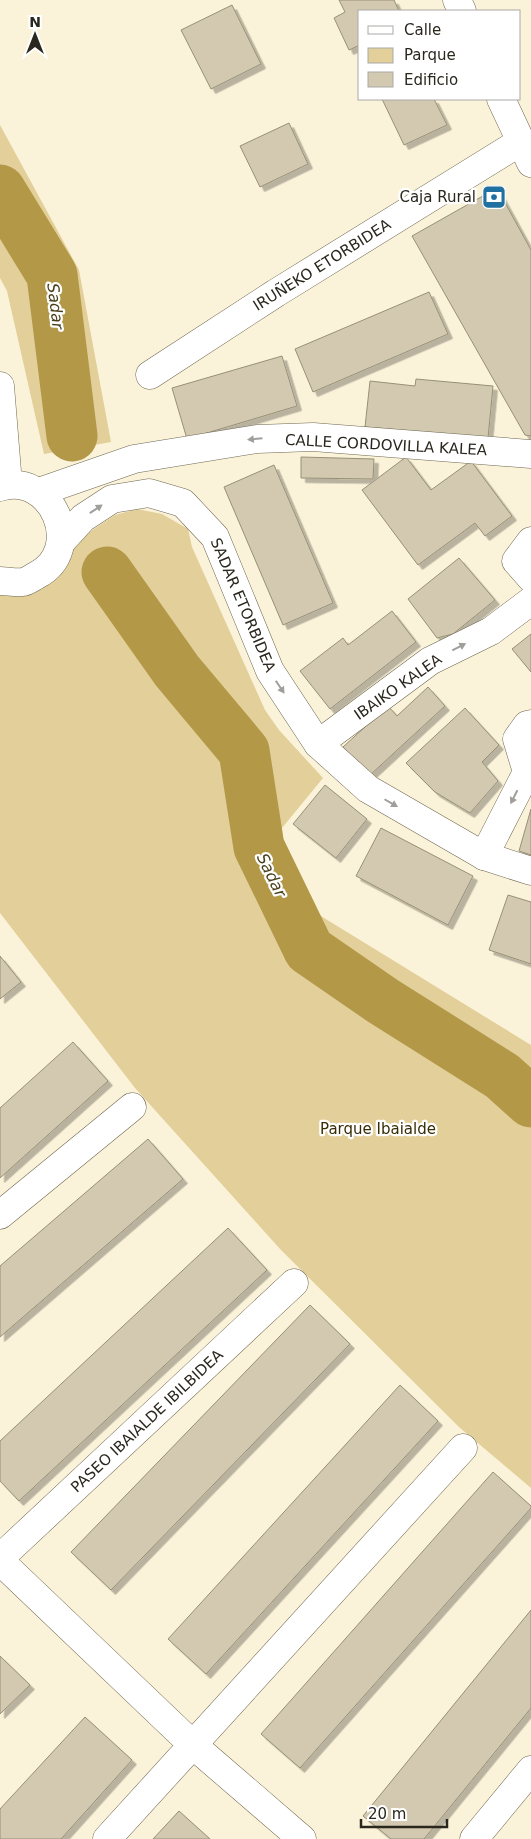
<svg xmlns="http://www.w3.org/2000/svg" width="531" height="1839" font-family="'DejaVu Sans',sans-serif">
<defs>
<filter id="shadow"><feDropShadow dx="4.5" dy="4.5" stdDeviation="0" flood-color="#0004"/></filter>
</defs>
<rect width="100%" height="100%" fill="#fbf3d9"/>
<g fill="#e2cf9a">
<path d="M0 125 79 270 111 442 44 454 7 291 0 278Z"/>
<path d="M137 509 162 514 188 529 192 547 265 710 279 730 323 778 273 839 283 881 316 913 531 1045V1488L459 1427 281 1250 135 1088 0 913V594L27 592 50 584 62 565 68 551 88 533 115 515Z"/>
</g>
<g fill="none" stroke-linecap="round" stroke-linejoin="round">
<g stroke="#b29847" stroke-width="51">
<path d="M0 190 52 275 72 436"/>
<path d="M107 572 177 671 244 751 259 847 309 950 383 1001 502 1076 531 1102"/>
</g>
</g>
<g fill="#d2c9b0" stroke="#978f77" filter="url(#shadow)">
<path d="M339 0H394L399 11H360V45L349 50 334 18 345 12Z"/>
<path d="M232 5 261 64 211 89 181 30Z"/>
<path d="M382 99H434L447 125 404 145Z"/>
<path d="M289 123 308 164 260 187 240 146Z"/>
<path d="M497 188 531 250V436L525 435 412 236Z"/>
<path d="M429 292 448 334 313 392 295 349Z"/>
<path d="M282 356 297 406 187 439 172 388Z"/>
<path d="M416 379 493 386 488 438 365 427 370 381 415 386Z"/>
<path d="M301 457 374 459 373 479 301 478Z"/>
<path d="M406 457 431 490 471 461 512 516 485 536 475 523 418 565 362 490Z"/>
<path d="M274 465 333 603 283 625 224 487Z"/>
<path d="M459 558 495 600 453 634 437 638 408 599Z"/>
<path d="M392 611 416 642 330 709 300 671 343 638 348 645Z"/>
<path d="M531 634V672L512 649Z"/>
<path d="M428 687 445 706 369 776 343 747 388 706 397 716Z"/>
<path d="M465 708 499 745 482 762 498 781 470 813 435 792 406 763Z"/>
<path d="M325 785 367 819 336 858 293 824Z"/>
<path d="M531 809V855L519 851Z"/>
<path d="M381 828 473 876 448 925 356 876Z"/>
<path d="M508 895 531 902V964L489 950Z"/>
<path d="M0 956 21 982 0 999Z"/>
<path d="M73 1042 108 1081 0 1178V1108Z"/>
<path d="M148 1139 183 1179 0 1337V1266Z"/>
<path d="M228 1228 267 1270 19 1501 0 1481V1441Z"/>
<path d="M310 1305 350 1344 111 1590 71 1552Z"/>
<path d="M400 1385 438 1421 206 1674 168 1639Z"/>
<path d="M493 1472 531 1506V1508L300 1768 261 1734Z"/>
<path d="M531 1610V1708L424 1839H391L363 1816Z"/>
<path d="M0 1656 30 1685 0 1714Z"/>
<path d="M85 1717 132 1760 61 1839H0V1809Z"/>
<path d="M179 1811 210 1839H153Z"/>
</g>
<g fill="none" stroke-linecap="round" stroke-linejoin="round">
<g stroke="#6e6750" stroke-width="29">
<g id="minor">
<path d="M457 0 462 11"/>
<path d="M501 99 531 163"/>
<path d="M150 375 276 293 520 142"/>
<path d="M0 386 8 484"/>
<path d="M0 487C52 471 86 549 37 575 33 577 28 581 23 582 16 583 7 581 0 581"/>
<path d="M39 492 134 459 257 439 313 437 531 454"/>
<path d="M531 541 516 561 531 578"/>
<path d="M61 542 83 518 112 499 149 493 183 503 215 537 270 671 318 744 368 789 484 856 531 871"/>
<path d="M318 744 430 661 491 631 531 601"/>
<path d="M484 856 527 772 517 739 527 725 531 724"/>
<path d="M0 1215 132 1107"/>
<path d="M0 1558 294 1283"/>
<path d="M0 1561 193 1745 302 1839"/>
<path d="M107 1839 463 1448"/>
<path d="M474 1839 531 1770"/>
</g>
</g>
<use href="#minor" stroke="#fff" stroke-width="28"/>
</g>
<defs><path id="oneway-solid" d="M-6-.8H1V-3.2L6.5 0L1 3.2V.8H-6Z" transform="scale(1.25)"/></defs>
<g fill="#9f9e9a">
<use href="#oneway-solid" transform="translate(255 439) rotate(174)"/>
<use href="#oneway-solid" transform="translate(96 509) rotate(-34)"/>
<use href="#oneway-solid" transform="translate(459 647) rotate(-27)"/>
<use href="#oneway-solid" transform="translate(280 687) rotate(56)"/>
<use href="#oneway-solid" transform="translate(514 797) rotate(117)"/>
<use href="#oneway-solid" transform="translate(391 803) rotate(30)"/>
</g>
<defs>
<g id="bank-square" transform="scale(1.25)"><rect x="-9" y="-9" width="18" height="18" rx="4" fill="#2070a1" stroke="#fff"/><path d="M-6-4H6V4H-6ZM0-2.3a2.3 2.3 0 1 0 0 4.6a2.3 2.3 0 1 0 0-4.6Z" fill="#fff"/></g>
</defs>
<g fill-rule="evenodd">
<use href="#bank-square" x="494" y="197"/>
</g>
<g text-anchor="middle" stroke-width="4.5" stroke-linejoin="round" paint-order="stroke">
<g font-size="15" fill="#2a271e" stroke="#fff" text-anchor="end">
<text x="476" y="202">Caja Rural</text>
</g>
<g font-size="15" fill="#2a271e" stroke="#fff">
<text transform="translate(322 265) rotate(-32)" y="5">IRUÑEKO ETORBIDEA</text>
<text transform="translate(386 445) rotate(3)" y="5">CALLE CORDOVILLA KALEA</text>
<text transform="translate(243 605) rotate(67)" y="5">SADAR ETORBIDEA</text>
<text transform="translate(398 687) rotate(-35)" y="5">IBAIKO KALEA</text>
<text transform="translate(147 1421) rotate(-43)" y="5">PASEO IBAIALDE IBILBIDEA</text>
</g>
<g font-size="15" fill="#372c07" stroke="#fff">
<text x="378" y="1134">Parque Ibaialde</text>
</g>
<g font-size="16" font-style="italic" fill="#4a3e1b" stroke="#fff">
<text transform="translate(56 306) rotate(83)" y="6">Sadar</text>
<text transform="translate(272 875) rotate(64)" y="6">Sadar</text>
</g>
</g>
<rect x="358" y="10" width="162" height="90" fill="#ffffff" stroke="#aaa9a5"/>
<rect x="368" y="26" width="25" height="8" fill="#ffffff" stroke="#aaa9a5"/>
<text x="404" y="35" font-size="15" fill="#2a271e">Calle</text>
<rect x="368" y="48" width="25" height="15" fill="#e2cf9a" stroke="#aaa9a5"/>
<text x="404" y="60" font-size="15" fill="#2a271e">Parque</text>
<rect x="368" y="72" width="25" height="15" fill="#d2c9b0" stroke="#aaa9a5"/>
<text x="404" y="85" font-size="15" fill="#2a271e">Edificio</text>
<g transform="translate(35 35)" stroke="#ffffff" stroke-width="4" paint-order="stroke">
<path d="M0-4L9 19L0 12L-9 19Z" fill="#2a271e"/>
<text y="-8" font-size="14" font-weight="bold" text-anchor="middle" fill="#2a271e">N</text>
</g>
<path d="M361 1819v8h86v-8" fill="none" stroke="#2a271e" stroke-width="2.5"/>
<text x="368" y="1819" font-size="15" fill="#2a271e" stroke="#ffffff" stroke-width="4" paint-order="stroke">20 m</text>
</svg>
